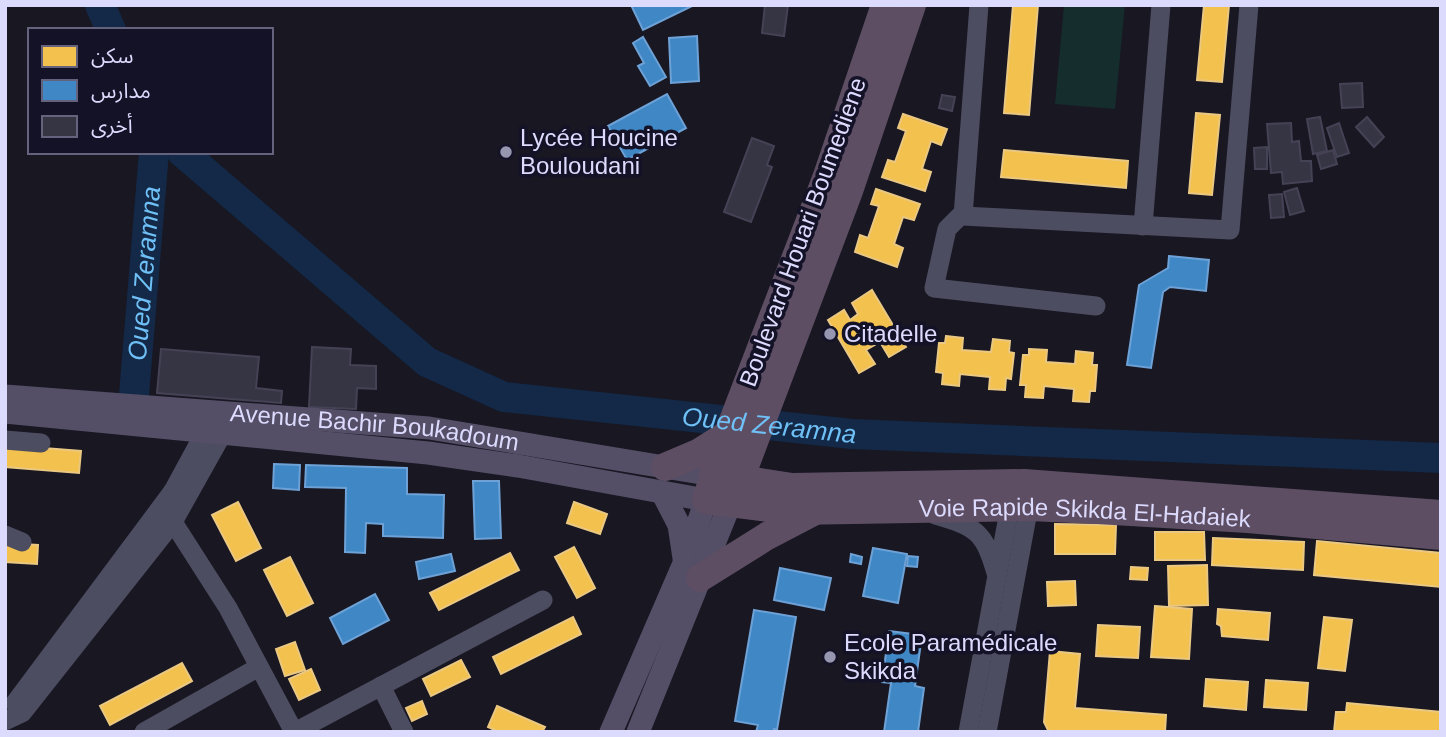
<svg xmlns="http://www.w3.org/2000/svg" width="1446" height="737" font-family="Helvetica,'Noto Sans Arabic',sans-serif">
<rect width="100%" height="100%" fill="#181722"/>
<path fill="#152d2c" d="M1064 5H1125L1115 109 1055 104Z"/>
<g fill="#f2c14e" stroke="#ebc882" stroke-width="2">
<path d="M1013 5H1038L1029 115 1004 113Z"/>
<path d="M1204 5H1229L1222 82 1197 80Z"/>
<path d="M1196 113 1220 115 1212 195 1189 193Z"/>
<path d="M903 114 947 129 941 145 931 141 922 169 931 172 925 191 882 177 888 160 895 162 906 131 898 128Z"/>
<path d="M1004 150 1128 161 1126 188 1001 177Z"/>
<path d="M876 189 920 204 914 220 903 217 894 244 903 248 897 267 855 252 860 235 868 238 879 206 871 204Z"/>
<path d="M872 290 906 347 889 357 880 342 866 350 875 364 859 373 828 320 844 310 850 320 858 314 852 303Z"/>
<path d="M946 336 963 338 962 350 991 352 993 339 1010 341 1009 352 1014 353 1011 379 1006 378 1005 390 989 389 990 377 960 374 959 386 942 384 943 373 936 372 939 343H945Z"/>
<path d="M1029 349 1047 350 1046 362 1075 364 1076 351 1093 353 1092 365H1097L1095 391H1090L1089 402 1073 401 1074 389 1044 386 1043 398 1025 397 1026 385H1020L1023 355H1029Z"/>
<path d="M5 445 81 451 79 473 5 467Z"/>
<path d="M238 502 261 548 236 561 212 515Z"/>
<path d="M574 502 607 514 600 534 567 523Z"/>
<path d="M1055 524 1116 525 1115 554H1055Z"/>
<path d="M1155 532H1204L1205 560H1155Z"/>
<path d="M1213 538 1304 542 1303 570 1212 565Z"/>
<path d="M1317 541 1441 553V587L1314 575Z"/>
<path d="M5 543 38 545 37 564 5 562Z"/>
<path d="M574 547 595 588 577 598 555 557Z"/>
<path d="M510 553 519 570 439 610 430 593Z"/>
<path d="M290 557 313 603 287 616 264 570Z"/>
<path d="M1207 565 1208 605 1169 606 1168 566Z"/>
<path d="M1131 567 1148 568 1147 580 1130 579Z"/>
<path d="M1075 581 1076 605 1048 606 1047 582Z"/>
<path d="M1155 606 1192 609 1189 659 1151 657Z"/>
<path d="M1218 609 1270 613 1268 640 1222 636 1221 626 1217 624Z"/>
<path d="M573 617 581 634 501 674 493 657Z"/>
<path d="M1324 617 1352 620 1345 671 1318 668Z"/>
<path d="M1098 625 1140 627 1138 658 1096 656Z"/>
<path d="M295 642 305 670 285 676 276 649Z"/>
<path d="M1050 651 1080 654 1075 708 1166 715 1165 732H1049L1044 722Z"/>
<path d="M461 660 470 677 431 696 423 679Z"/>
<path d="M182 663 192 681 110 725 100 706Z"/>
<path d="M311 669 320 690 299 700 289 679Z"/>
<path d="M1206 679 1248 682 1246 710 1204 706Z"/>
<path d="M1266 680 1308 683 1306 710 1264 707Z"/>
<path d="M422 701 427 714 412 721 406 708Z"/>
<path d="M1347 703 1441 712V732H1334L1336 712H1346Z"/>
<path d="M497 706 545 727 542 732H499L488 727Z"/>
</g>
<g fill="#3f88c5" stroke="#6ea1d6" stroke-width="2">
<path d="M631 5H694L643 30Z"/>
<path d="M697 36 699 81 671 83 669 38Z"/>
<path d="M643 37 666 77 650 86 638 66 644 63 633 43Z"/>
<path d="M667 94 686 128 627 160 608 126Z"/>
<path d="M1169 256 1209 260 1206 291 1170 287 1163 292 1151 368 1127 365 1139 285 1168 268Z"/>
<path d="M274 464 300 465 299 490 273 488Z"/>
<path d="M306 465 407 468V494L444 495 443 538 383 536V524L366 523 365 553 345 552 346 488 305 487Z"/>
<path d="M473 481H499L501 538 475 539Z"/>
<path d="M873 548 907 554 898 603 863 596Z"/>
<path d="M451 554 455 571 419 579 416 562Z"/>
<path d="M851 554 862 557 861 564 850 562Z"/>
<path d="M908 556 918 557 917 567 907 566Z"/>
<path d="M780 568 831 578 824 610 774 600Z"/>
<path d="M375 594 389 620 343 644 330 618Z"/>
<path d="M754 610 796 617 777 730 774 729V732H756L758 725 735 721Z"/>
<path d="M889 631 922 635 915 686 924 688 918 732H884L891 683 882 682Z"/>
</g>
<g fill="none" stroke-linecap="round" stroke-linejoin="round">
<g stroke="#132947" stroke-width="30">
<path d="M100 5 111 30"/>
<path id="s1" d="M182 152 427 362 504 397 852 434 1441 458"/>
<path id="s2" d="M134 395 154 152"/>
</g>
</g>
<g fill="#363544" stroke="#454255" stroke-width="2">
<path d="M765 5H788L784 36 762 33Z"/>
<path d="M1362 83 1363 107 1342 108 1340 84Z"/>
<path d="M942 95 955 97 952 111 939 108Z"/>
<path d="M1320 117 1327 151 1313 154 1307 119Z"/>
<path d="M1367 117 1384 137 1374 147 1356 127Z"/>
<path d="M1291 123 1292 142 1299 141 1301 161H1311L1312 181 1283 184 1282 172 1271 173 1267 124Z"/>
<path d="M1339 123 1349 153 1337 157 1327 128Z"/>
<path d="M752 138 774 146 767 165 772 167 751 222 724 212Z"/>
<path d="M1267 147V169H1255L1254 148Z"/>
<path d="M1333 150 1337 164 1321 169 1317 155Z"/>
<path d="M1297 188 1304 211 1290 215 1284 192Z"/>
<path d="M1282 194 1284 217 1271 218 1269 195Z"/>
<path d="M312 347 351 349 350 365 376 366V389L357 388 356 409 309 407Z"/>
<path d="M161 349 259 357 256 388 282 391 281 403 157 393Z"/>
</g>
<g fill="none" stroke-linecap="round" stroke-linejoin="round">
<g stroke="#4d4d62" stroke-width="19">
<path d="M979 5 963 216 1230 230 1249 5"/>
<path d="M963 213 947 229 934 288 1096 306"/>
<path d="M1143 226 1161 5"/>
<path d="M5 440 41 443"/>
<path d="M173 504V491L211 421"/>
<path d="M935 515C976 527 984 531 996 573"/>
<path d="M162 516 173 522 228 608 294 732"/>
<path d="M5 535 22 542"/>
<path d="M381 686 404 732"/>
<path d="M15 703 173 491"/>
<path d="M5 721 22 713 173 522 229 422"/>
<path d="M144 732 259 667"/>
<path d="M295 732 543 600"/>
<path d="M968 732 1012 495"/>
<path d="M987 732 1031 495"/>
</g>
<g stroke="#544e67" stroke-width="23">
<path id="s3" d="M5 396 429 428 713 475"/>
<path d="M5 412 428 453 518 466 706 500 685 561 611 732"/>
<path d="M662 492 679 525 684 558"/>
<path d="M638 732 730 504"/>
</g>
<g stroke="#5e4e64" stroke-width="28">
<path id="s4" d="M885 5 827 176 728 434 706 500 793 511 1029 507 1097 510 1248 519 1441 536"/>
<path d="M665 467 698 453 728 434"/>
<path d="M713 475 792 487 1024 483 1441 514"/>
<path d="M734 495 849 191 912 5"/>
<path d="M700 578 767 536 813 512"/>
</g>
</g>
<g fill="#9796b0" stroke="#141227" stroke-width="2.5">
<circle cx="506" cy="152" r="7"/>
<circle cx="830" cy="334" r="7"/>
<circle cx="830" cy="657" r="7"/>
</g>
<g text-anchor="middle" stroke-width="7" stroke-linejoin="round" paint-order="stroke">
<g font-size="24" fill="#dcdafd" stroke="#141227" text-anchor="start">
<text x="520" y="146">Lycée Houcine<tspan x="520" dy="28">Bouloudani</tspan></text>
<text x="844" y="342">Citadelle</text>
<text x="844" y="651">Ecole Paramédicale<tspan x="844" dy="28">Skikda</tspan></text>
</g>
<g font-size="24" fill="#dcdafd" stroke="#141227">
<text transform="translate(803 232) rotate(-70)" y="8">Boulevard Houari Boumediene</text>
<text dy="8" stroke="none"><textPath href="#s3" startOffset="371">Avenue Bachir Boukadoum</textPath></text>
<text dy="8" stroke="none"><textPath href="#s4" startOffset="906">Voie Rapide Skikda El-Hadaiek</textPath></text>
</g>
<g font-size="26" font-style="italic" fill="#6fc0f6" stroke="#141227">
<text dy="9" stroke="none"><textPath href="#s2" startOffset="122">Oued Zeramna</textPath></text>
<text dy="9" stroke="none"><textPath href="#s1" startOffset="674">Oued Zeramna</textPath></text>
</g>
</g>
<rect width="1446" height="737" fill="none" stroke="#dcdafd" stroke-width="14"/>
<rect x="28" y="28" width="245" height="126" fill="#141227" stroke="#64627d" stroke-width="2"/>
<rect x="42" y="46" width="35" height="21" fill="#f2c14e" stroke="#64627d" stroke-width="2"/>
<text x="91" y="63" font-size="21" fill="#dcdafd">سكن</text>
<rect x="42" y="80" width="35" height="21" fill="#3f88c5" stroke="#64627d" stroke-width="2"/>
<text x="91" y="98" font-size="21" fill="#dcdafd">مدارس</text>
<rect x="42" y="116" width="35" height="21" fill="#363544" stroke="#64627d" stroke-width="2"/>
<text x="91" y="133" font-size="21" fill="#dcdafd">أخرى</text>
</svg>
